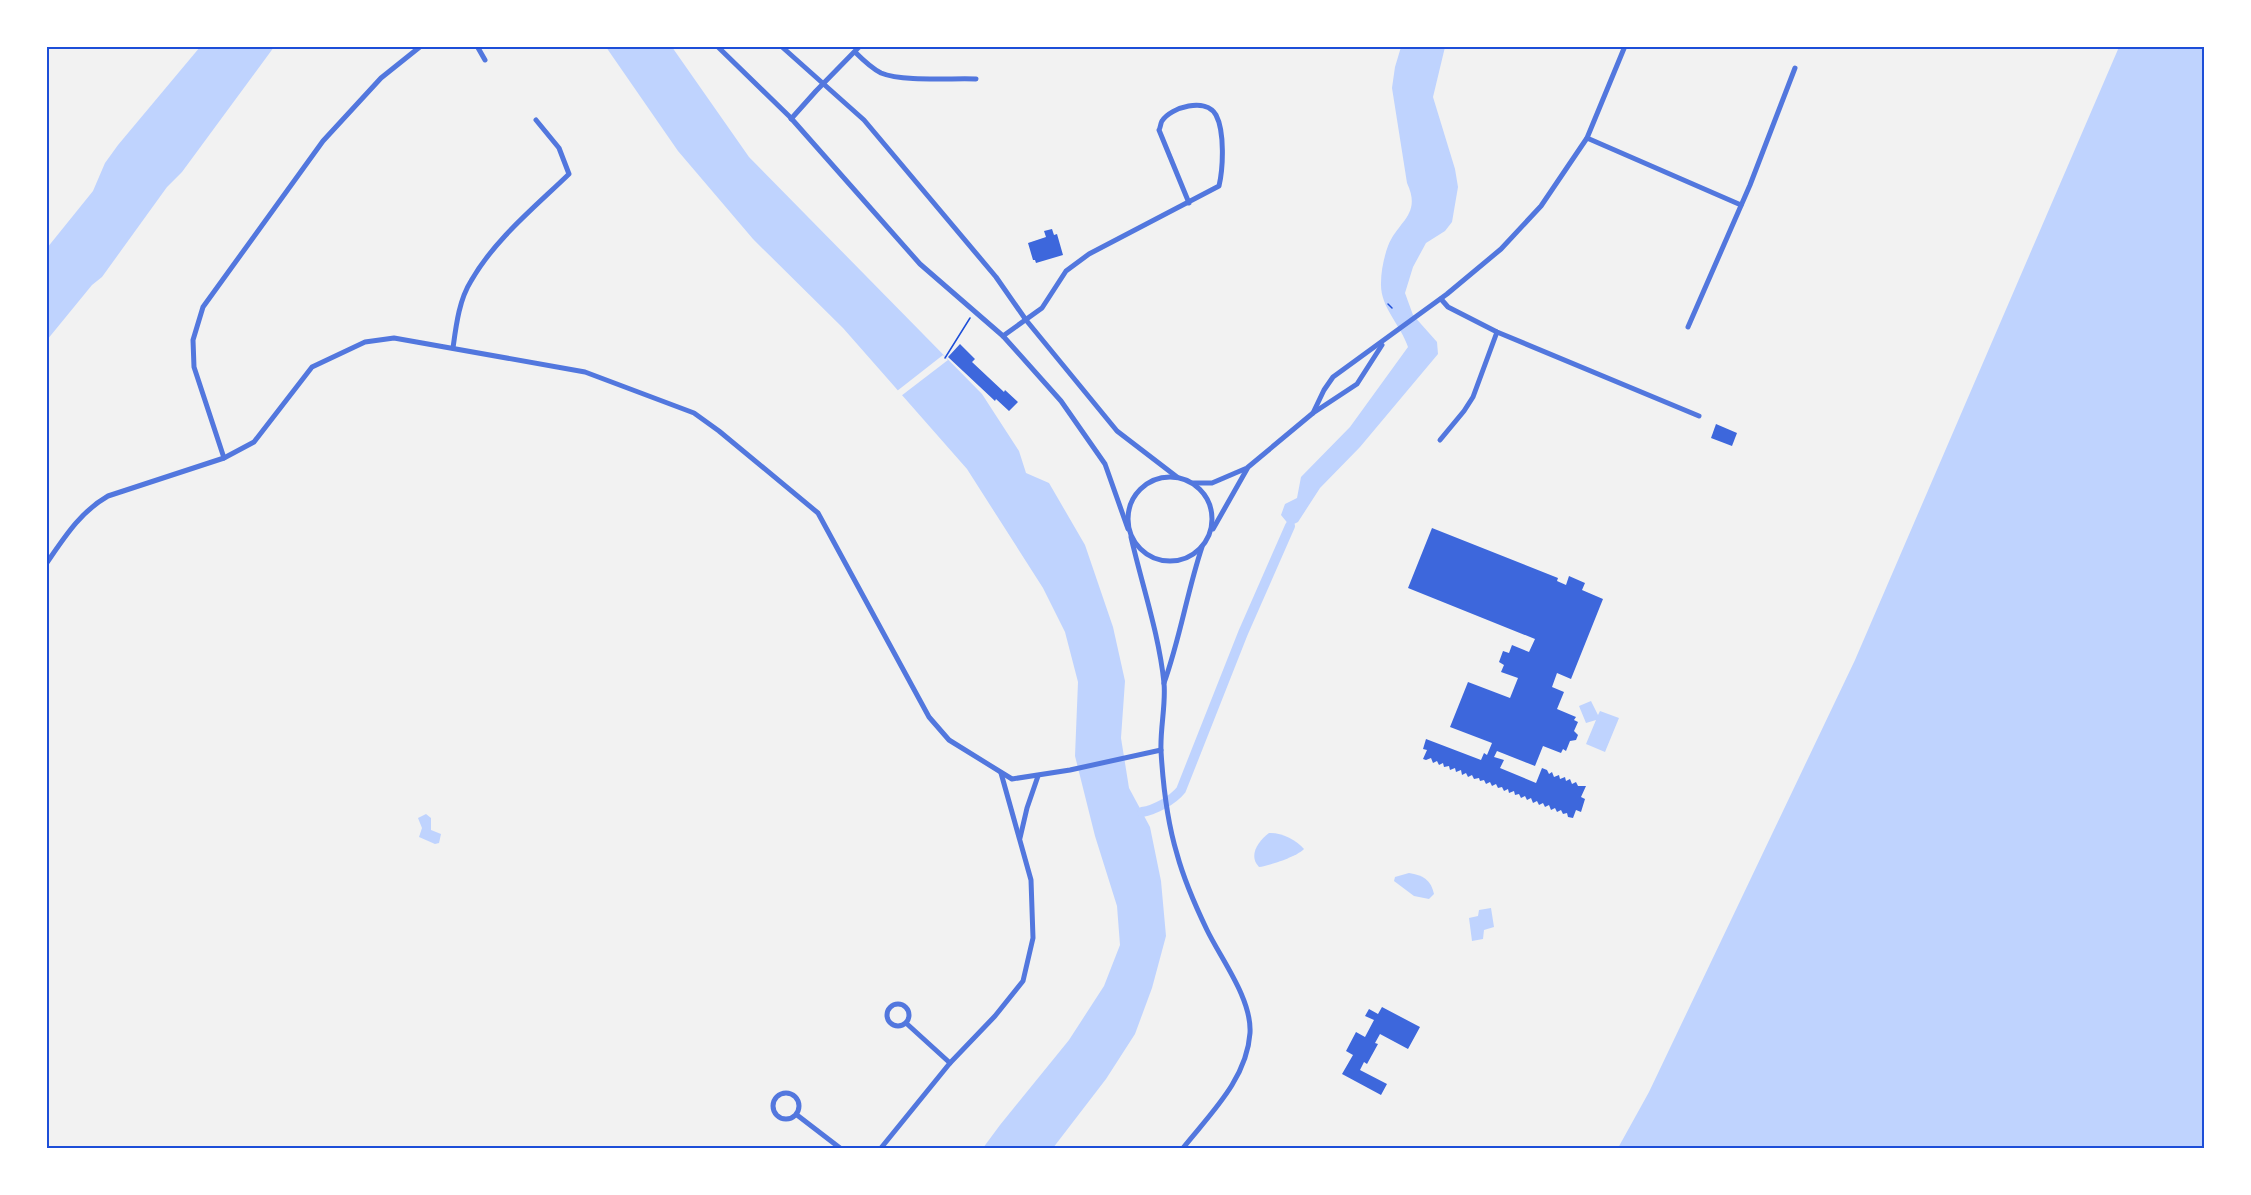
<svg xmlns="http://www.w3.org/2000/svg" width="2251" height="1195" font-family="'DejaVu Sans',sans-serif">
<rect width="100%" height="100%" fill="#f2f2f2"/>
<g fill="#bfd3fe">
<path d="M200 47H274L182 172 167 187 102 277 92 285 47 340V248L93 191 105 163 118 145Z"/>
<path d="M606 47H672L749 157 982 394 1019 451 1026 473 1049 483 1085 545 1113 627 1125 681 1121 738 1129 788 1150 827 1161 881 1166 936 1152 988 1135 1034 1106 1079 1053 1148H983L1000 1125 1069 1040 1104 986 1120 945 1117 906 1095 836 1075 756 1078 682 1065 632 1043 588 967 469 843 328 753 239 678 151Z"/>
<path d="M1401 47H1445L1433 97 1455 169 1458 187 1452 222 1445 231 1426 243 1413 267 1405 293 1413 315 1437 342 1438 354 1360 447 1320 488 1298 522 1290 526 1281 515 1285 504 1297 498 1301 477 1350 427 1408 347C1401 325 1380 307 1381 283 1381 271 1384 257 1388 246 1398 221 1422 215 1407 183L1392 88 1395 67Z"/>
<path d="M2119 47H2204V1148H1618L1649 1092 1855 660Z"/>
<path d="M1591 701 1598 715 1600 711 1619 718 1605 752 1586 744 1596 720 1586 723 1579 706Z"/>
<path d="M426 814 431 818V830L441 834 439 843 435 844 419 837 422 828 418 818Z"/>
<path d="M1269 833C1280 832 1297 840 1304 849 1298 856 1269 866 1259 867 1248 856 1258 841 1269 833Z"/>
<path d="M1409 873C1423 875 1431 880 1434 894L1429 899 1414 896 1394 881 1395 877Z"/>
<path d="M1491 908 1494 927 1484 930 1483 939 1472 941 1469 918 1478 916 1479 910Z"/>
</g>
<path fill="#f2f2f2" d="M943 355 948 360 901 396 897 391Z"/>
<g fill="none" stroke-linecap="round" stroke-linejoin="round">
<path stroke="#bfd3fe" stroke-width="10" d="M1142 812C1155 810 1173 800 1181 790L1243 633 1290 526"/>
</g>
<g fill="#3d67dc">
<path d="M1052 229 1054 235 1057 234 1063 255 1036 263 1035 260H1033L1028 243 1046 237 1044 231Z"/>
<path d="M960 344 975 359 972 362 1004 392 1005 390 1018 402 1009 411 996 399 995 401 948 357Z"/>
<path d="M1716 424 1737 433 1732 446 1711 438Z"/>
<path d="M1432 528 1558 578 1557 581 1566 585 1569 576 1585 583 1582 590 1603 599 1571 679 1557 673 1552 687 1564 692 1557 709 1576 717 1574 720 1578 722 1574 731 1578 735 1576 740 1570 741 1566 751 1563 749 1561 753 1543 746 1535 766 1497 751 1494 757 1504 760 1500 768 1536 783 1542 768 1547 770 1549 774 1552 772 1554 777 1559 775 1560 779 1565 777 1566 781 1570 779 1572 784 1576 782 1578 786H1586L1581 797 1585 799 1581 812 1576 810 1573 818 1568 817 1567 813 1563 814 1561 810 1557 812 1555 808 1551 810 1549 805 1545 807 1543 803 1539 805 1537 801 1533 803 1531 798 1527 800 1525 796 1521 798 1519 794 1515 795 1514 791 1509 793 1508 789 1504 791 1502 787 1498 788 1496 784 1492 786 1490 782 1486 784 1484 780 1480 781 1479 778 1474 779 1472 775 1468 777 1466 773 1462 775 1461 770 1456 772 1455 768 1450 770 1449 766 1444 767 1443 763 1439 765 1437 761 1433 763 1431 758 1426 760 1423 759 1427 750 1423 749 1426 739 1481 760 1484 753 1487 755 1492 743 1450 727 1468 682 1510 698 1518 678 1501 672 1504 665 1499 662 1503 651 1509 653 1512 645 1529 652 1535 639 1408 588Z"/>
<path d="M1382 1007 1420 1027 1408 1049 1380 1034 1375 1043 1378 1044 1367 1064 1364 1062 1360 1070 1387 1084 1381 1095 1342 1074 1353 1055 1346 1051 1356 1032 1365 1037 1374 1020 1365 1016 1369 1009 1378 1014Z"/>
</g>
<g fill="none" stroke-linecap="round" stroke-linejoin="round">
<g stroke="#1d4ed8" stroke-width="1.5">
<path d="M1388 304 1392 308"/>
<path d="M945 358 970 318"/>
</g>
<g stroke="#5277de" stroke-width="5">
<path d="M477 46 485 60"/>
<path d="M717 46 790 117 920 264 1003 336 1061 401 1105 464 1128 529"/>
<path d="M781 46 864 120 996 277 1026 320 1117 431 1177 477"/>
<path d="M855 52C863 60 871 68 881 73 903 82 951 78 976 79"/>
<path d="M791 119 816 91 860 46"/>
<path d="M1587 138 1741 205"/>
<path d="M1441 299 1448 307 1497 332 1699 416"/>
<path d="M1688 327 1750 185 1795 68"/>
<path d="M1003 336 1042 308 1066 271 1089 254 1219 186C1223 169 1225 132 1216 115 1206 97 1171 107 1162 121 1161 122 1160 129 1159 130L1189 203"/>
<path d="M453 348C456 326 459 300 471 281 495 239 535 207 569 174L559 148 536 120"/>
<path d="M1313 413 1324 390 1333 377 1447 294 1501 249 1541 206 1587 138 1625 46"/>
<path d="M1440 440 1464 411 1473 397 1497 332"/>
<path d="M224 458 194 367 193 340 203 307 323 141 381 78 421 46"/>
<circle cx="1170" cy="519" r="42"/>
<path d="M1193 483H1212L1247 468 1313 413 1357 384 1382 345"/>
<path d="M1213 529 1247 469"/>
<path d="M1131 537C1142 585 1159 634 1164 683 1166 705 1160 728 1161 751 1163 785 1167 821 1177 854 1184 880 1195 905 1207 930 1221 959 1252 999 1250 1033 1247 1079 1210 1114 1183 1148"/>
<path d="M46 564C64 538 80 512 108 496L224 458 254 442 312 367 365 342 394 338 585 372 694 413 719 431 818 513 929 717 949 740 1012 779 1070 770 1161 750"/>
<path d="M1164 683C1180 639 1187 592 1202 547"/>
<path d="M1020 838 1027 808 1038 776"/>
<circle cx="898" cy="1015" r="11"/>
<path d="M906 1023 950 1063"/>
<circle cx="786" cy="1106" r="13"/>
<path d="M797 1115 840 1148"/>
<path d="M881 1148 950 1063 995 1016 1023 981 1033 938 1031 880 1001 773"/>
</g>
</g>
<rect width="2251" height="1195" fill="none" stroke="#ffffff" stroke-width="96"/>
<rect x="48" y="48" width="2155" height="1099" fill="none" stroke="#1d4ed8" stroke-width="2"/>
</svg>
